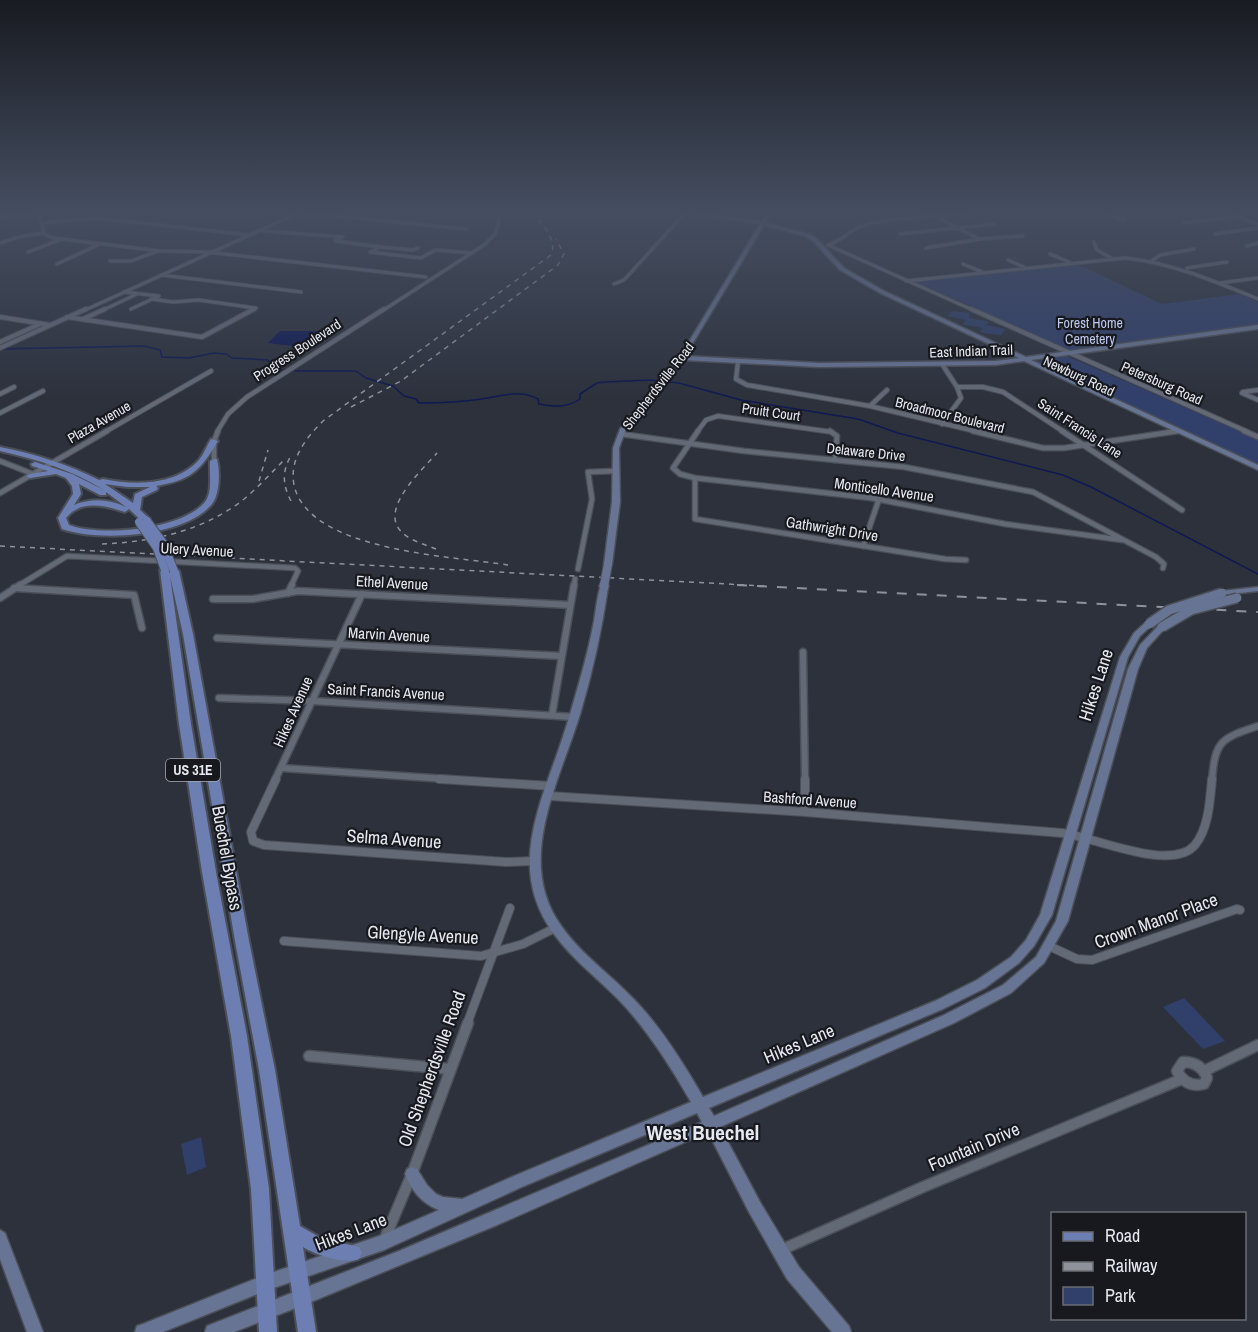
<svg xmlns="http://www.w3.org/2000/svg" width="1258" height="1332" font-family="'Archivo Narrow',sans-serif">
<rect width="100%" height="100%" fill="#2c313c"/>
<g fill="#313f6b">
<path d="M1077 264 1162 304 1239 294 1258 302V325L1070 350 916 282Z"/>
<path d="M952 311 970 313 969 318 987 321 989 322 986 325 1006 329 1001 335 983 333 980 331 983 328 965 325 963 324 966 320 947 316Z"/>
<path d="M1067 356 1258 439V466L1035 362Z"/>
<path d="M1184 998 1225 1041 1203 1049 1163 1007Z"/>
<path d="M201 1137 206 1167 187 1175 181 1144Z"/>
</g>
<path fill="#0f1953" d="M280 331H327L301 347 268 343Z"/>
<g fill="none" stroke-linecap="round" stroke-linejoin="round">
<g stroke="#0f1953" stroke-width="1.5">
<path d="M0 349 144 346 160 350 162 357 189 358 214 353 226 354 232 358 268 360 274 369 283 370"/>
<path d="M295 371H356L366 378 393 386 404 396 416 399 419 403C440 403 461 402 482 399 502 396 519 389 538 399L539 404C553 407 567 408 580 399V394L597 383 605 382 650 380 679 383 741 400 858 419 898 433 1063 475 1091 487 1258 574"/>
</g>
<g stroke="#4b4f58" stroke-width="4.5">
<g id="street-far5">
<path d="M40 213 44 234 53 238 160 251 207 252 426 277"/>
<path d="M307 213 466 229"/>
<path d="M696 213 761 223"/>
<path d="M1103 213 1124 220"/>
<path d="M1233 215 1258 224"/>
<path d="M935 216 979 239"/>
<path d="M0 217 31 213"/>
<path d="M42 223 97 218 250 235"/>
<path d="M1184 223 1236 216"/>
<path d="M263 231 343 237 335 241 380 247 370 252 421 258 435 250 472 253"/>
<path d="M900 234 994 224"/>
<path d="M1215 234 1258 228"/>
<path d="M1094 242 1097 250 1111 258"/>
<path d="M0 243 22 236 44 233"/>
<path d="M828 245 975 311"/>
<path d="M828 245C846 239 850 228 868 224 899 217 933 217 965 213"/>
<path d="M1247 246 1258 243"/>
<path d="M380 247 413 250 418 248"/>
<path d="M926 248 980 239 1023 236"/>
<path d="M28 252 62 239"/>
<path d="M1050 254 1069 262"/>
<path d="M1008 260 1024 267"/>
<path d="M1153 260 1160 255 1194 249"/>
<path d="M110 261H131L158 251"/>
<path d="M57 264 100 244"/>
<path d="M963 264 982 272"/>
<path d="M1187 268 1227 262"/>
<path d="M161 275 301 292"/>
<path d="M906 281 1125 258C1172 263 1214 281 1258 299"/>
<path d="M1220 283 1258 278"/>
<path d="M614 284 624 280 685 213"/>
<path d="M124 292 159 296 131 309"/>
<path d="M151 299 173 302 199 300 255 308"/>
<path d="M83 311 298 213"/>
<path d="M101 311 137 294"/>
<path d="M251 311 256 308"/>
<path d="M382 311 484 245 495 234 501 213"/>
</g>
</g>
<g stroke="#4b4f58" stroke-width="6">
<g id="street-far4">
<path d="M971 309 1248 432"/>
<path d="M0 317 50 325"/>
<path d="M67 317 202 337 254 309"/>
<path d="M83 319 105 309"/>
<path d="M0 342 40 324"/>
<path d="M0 348 86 309"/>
<path d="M738 362 736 379 747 385 870 406 979 432"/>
<path d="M942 364 957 387 961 398 942 424"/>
<path d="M957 387H983L1003 392 1064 432"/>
<path d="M1243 392 1258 390"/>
<path d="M1242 393 1258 400"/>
<path d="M0 394 14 387"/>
<path d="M870 406 887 390"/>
<path d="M0 413 43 391"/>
<path d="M105 432 211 371"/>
<path d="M217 432 228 414 247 397 384 309"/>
<path d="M697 432 706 420 718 416 832 432"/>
<path d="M1168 432 1178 431"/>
</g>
</g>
<g stroke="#4b4f58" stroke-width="7">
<g id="street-far3">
<path d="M698 431 673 468 680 474 695 478 871 498 1005 524 1122 540"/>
<path d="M830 431 837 436 835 460"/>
<path d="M973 431 1043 448H1064L1178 431"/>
<path d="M1062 431 1182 510"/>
<path d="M1244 431 1258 437"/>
<path d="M621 434 744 451 904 467 1033 492 1156 557 1164 564 1163 568"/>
<path d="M0 461 33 474"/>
<path d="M214 461V441L218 431"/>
<path d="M695 478V519L945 559 966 560"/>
<path d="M0 493 107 431"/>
<path d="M863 546 879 499"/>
<path d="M578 569 592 499 588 472 615 471"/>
<path d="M18 586 67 556 295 568 298 571 291 586"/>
<path d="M574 586 575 579"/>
</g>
</g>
<g stroke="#4b4f58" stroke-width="9">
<g id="street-far2">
<path d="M14 588 134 595 142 628"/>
<path d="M288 593 292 585"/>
<path d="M0 598 20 585"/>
<path d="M213 599H253L298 591 570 605"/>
<path d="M217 638 561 656"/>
<path d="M803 652 805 780"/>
<path d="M219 698 313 701 574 717"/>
<path d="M552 715 574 585"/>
<path d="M282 768 462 780"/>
<path d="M275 780 362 594"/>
<path d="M1212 780C1215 741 1221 738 1258 726"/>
</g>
</g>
<g stroke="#4b4f58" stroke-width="10">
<g id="street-far1">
<path d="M276 779 251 832 253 841 264 845 506 862 534 861"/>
<path d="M439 779 551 786"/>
<path d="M805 779V812"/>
<path d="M549 796 805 812 1062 833C1095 837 1171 873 1195 845 1209 828 1210 799 1212 779"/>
<path d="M284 941 481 956 523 944 555 928"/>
<path d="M1049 946 1077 959 1092 960 1237 909 1240 910"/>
<path d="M467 1024 510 908"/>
</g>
</g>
<g stroke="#4b4f58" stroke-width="13">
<g id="street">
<path d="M309 1056 449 1069"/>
<path d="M1183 1062C1195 1062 1203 1067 1207 1078L1204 1084C1192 1087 1183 1082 1177 1071Z"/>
<path d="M1204 1071 1258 1045"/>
<path d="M385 1238 412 1174 468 1023"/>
<path d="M781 1250 923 1187 1182 1079"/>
</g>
</g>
<g stroke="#4b4f58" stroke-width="3">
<g id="secondary">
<path d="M767 213H771L765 223 809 234 818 240 844 268 884 291 1026 357 1258 325V329L1031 360 1258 465V470L1024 361 995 365 819 367 683 360 626 429 619 448 620 502 612 564 611 566H605L604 564 612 502 613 448 620 429 681 355 760 224 759 223 762 222ZM764 225 805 236 814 242 840 270 880 293 1019 358 995 361 819 363 685 356Z"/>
<path d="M601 585H607L608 587C602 629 593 670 581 711 561 779 513 861 562 927 584 958 617 979 642 1008 666 1035 685 1066 703 1097L935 1001 977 980 1011 957 1026 940 1040 915 1120 657 1134 633 1146 622H1152L1153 624 1140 636 1128 657 1052 915 1034 946 1019 963 985 988 943 1009 709 1108 714 1116 944 1015 1003 985 1036 957 1056 921 1128 669 1140 645 1159 625 1162 624 1166 627 1147 648 1138 669 1068 921 1044 963 1011 993 954 1023 720 1127 760 1202 799 1267 849 1326 851 1332H832L787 1279 749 1212 708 1132 497 1225 306 1304 234 1332H205L207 1326 399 1251 702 1122 697 1113 524 1186 384 1250 265 1291 163 1332H135L137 1326 143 1324 265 1275 382 1235 439 1210C421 1203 412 1191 405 1174L407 1169 412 1167 417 1169 427 1185 436 1194 443 1197 462 1199 514 1176 691 1102C670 1066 647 1029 618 999 596 977 572 959 554 934 511 876 534 818 556 757 565 732 572 708 579 683 585 662 590 642 594 621 596 609 597 596 601 585Z"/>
<path d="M1258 587V591L1222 595 1218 593 1222 591Z"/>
<path d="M0 1230 5 1233 43 1332H27L0 1259Z"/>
</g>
</g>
<g stroke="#4b4f58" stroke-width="4">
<g id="primary">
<path d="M211 439 218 441C200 471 191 480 156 486L158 488 157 490 142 497 140 510 150 519V523H144L129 509 125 512C106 506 81 499 66 518L69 525C101 537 182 530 205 502 213 491 209 473 210 461L214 459H217C220 471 220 494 212 504 185 537 99 542 62 529L58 518 73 494 72 486 66 478 56 474 30 478 26 476 30 474 48 471 32 466 31 464 35 462 72 474 104 490C72 470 36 459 0 451V447C35 454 67 464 99 480L103 479C133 485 172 486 196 463 203 457 206 447 211 439ZM79 484 100 495H106V492L126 507C109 499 92 498 74 505L81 494ZM105 484 127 487H150L135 494 133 503Z"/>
<path d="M165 567 170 570 174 568 179 571 193 634 249 941 275 1070 300 1226 321 1238 359 1247 362 1253 359 1259C345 1265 316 1255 303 1247L316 1332H298L259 1070 235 941 183 634 170 576 191 724 216 872 247 1036 269 1189 277 1332H259L251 1189 231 1036 202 872 179 724 160 570Z"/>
</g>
</g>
<use href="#street-far5" stroke="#646976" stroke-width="3"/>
<use href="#street-far4" stroke="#646976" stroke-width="4"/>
<use href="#street-far3" stroke="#646976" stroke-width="4.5"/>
<use href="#street-far2" stroke="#646976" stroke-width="6"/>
<use href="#street-far1" stroke="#646976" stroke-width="8"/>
<use href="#street" stroke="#646976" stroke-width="10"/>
<use href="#secondary" fill="#687494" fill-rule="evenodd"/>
<use href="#primary" fill="#6d7eb2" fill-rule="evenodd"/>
<g stroke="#8e929b" stroke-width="1.5" stroke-dasharray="5 5" stroke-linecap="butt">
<path d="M351 407 401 381 558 265 564 254 556 239"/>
<path d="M259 481 268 450"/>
<path d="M291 501C282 484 282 470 292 454"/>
<path d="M102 544C150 542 199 532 239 503 256 490 271 473 286 458"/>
<path d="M0 546 765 586"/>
<path d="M436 549C424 544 407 540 399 529 382 506 423 469 437 453"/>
<path d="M508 565C454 556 309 552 294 485 289 459 306 438 323 421L551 255C558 239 542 226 534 213"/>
</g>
<path stroke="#8e929b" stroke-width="2" stroke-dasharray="10 10" stroke-linecap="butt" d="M737 585 1258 612"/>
<g stroke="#4b4f58" stroke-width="10" stroke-linecap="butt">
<path id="secondary-bridge-far1" d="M604 586 608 564"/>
</g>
<g stroke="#4b4f58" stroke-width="12" stroke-linecap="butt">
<g id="secondary-bridge">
<path d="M604 587V585"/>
<path d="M1149 624 1169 610 1222 593"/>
<path d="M1162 627 1191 610 1237 598"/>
</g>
</g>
<g stroke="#4b4f58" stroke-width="10" stroke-linecap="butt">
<g id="primary-bridge">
<path d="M147 521 163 543 174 571"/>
<path d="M139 522 157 548 165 570"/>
</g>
</g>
<use href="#secondary-bridge-far1" stroke="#687494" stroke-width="8"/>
<use href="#secondary-bridge" stroke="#687494" stroke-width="9"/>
<use href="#primary-bridge" stroke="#6d7eb2" stroke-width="8"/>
</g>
<linearGradient id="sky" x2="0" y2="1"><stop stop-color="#181b21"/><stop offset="0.53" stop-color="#454e61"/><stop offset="1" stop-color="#454e61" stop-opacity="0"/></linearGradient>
<rect width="1258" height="400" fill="url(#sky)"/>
<g text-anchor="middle" stroke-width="4.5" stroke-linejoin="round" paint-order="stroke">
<g font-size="14" fill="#bdcaef" stroke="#17191e">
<text x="1090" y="328">Forest Home<tspan x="1090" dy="16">Cemetery</tspan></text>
</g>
<g font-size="14" fill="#e5e8ef" stroke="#17191e">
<text transform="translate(297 350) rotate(-33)" y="5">Progress Boulevard</text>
<text transform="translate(971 351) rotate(-2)" y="5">East Indian Trail</text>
<text transform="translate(1079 376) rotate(25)" y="5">Newburg Road</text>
<text transform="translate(1162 383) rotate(24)" y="5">Petersburg Road</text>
<text transform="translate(658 386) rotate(-52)" y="5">Shepherdsville Road</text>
<text transform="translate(771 412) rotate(8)" y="5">Pruitt Court</text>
<text transform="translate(950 415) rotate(14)" y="5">Broadmoor Boulevard</text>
<text transform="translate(99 422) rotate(-30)" y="5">Plaza Avenue</text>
<text transform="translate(1080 428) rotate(33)" y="5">Saint Francis Lane</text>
<text transform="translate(866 452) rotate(6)" y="5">Delaware Drive</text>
</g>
<rect fill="#17191e" stroke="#a7aab0" stroke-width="1.5" x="166" y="759" width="54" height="22" rx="4.5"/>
<g font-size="14" font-weight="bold" fill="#e5e8ef">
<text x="193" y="775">US 31E</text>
</g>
<g font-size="15" fill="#e5e8ef" stroke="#17191e">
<text transform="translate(884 490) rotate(8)" y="5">Monticello Avenue</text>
<text transform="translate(832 529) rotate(9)" y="5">Gathwright Drive</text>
<text transform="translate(197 550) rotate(3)" y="5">Ulery Avenue</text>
<text transform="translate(392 583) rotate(3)" y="5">Ethel Avenue</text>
<text transform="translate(389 635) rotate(3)" y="5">Marvin Avenue</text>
<text transform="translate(386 692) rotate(3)" y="5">Saint Francis Avenue</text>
<text transform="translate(293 712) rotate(-66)" y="5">Hikes Avenue</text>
<text transform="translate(810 800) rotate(4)" y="5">Bashford Avenue</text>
</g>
<g font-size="18" fill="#e5e8ef" stroke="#17191e">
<text transform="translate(1096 685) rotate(-72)" y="6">Hikes Lane</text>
<text transform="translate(394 839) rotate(4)" y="6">Selma Avenue</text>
<text transform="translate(227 858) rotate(80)" y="6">Buechel Bypass</text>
<text transform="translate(1156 921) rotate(-20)" y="6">Crown Manor Place</text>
<text transform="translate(423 935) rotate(3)" y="6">Glengyle Avenue</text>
<text transform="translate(799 1044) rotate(-23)" y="6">Hikes Lane</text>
<text transform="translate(432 1069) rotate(-70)" y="6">Old Shepherdsville Road</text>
<text transform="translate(974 1147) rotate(-23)" y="6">Fountain Drive</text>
<text transform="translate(351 1232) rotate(-21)" y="6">Hikes Lane</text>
</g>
<g font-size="21" font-weight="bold" fill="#e5e8ef" stroke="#17191e">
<text x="703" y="1140">West Buechel</text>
</g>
</g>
<rect x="1051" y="1212" width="195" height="108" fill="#17191e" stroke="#696c72" stroke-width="1.5"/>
<rect x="1063" y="1232" width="30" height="9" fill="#6d7eb2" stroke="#696c72" stroke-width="1.5"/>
<text x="1105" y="1242" font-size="18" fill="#e5e8ef">Road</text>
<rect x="1063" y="1262" width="30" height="9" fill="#8e929b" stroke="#696c72" stroke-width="1.5"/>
<text x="1105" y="1272" font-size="18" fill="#e5e8ef">Railway</text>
<rect x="1063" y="1287" width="30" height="18" fill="#313f6b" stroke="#696c72" stroke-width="1.5"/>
<text x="1105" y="1302" font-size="18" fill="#e5e8ef">Park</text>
</svg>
